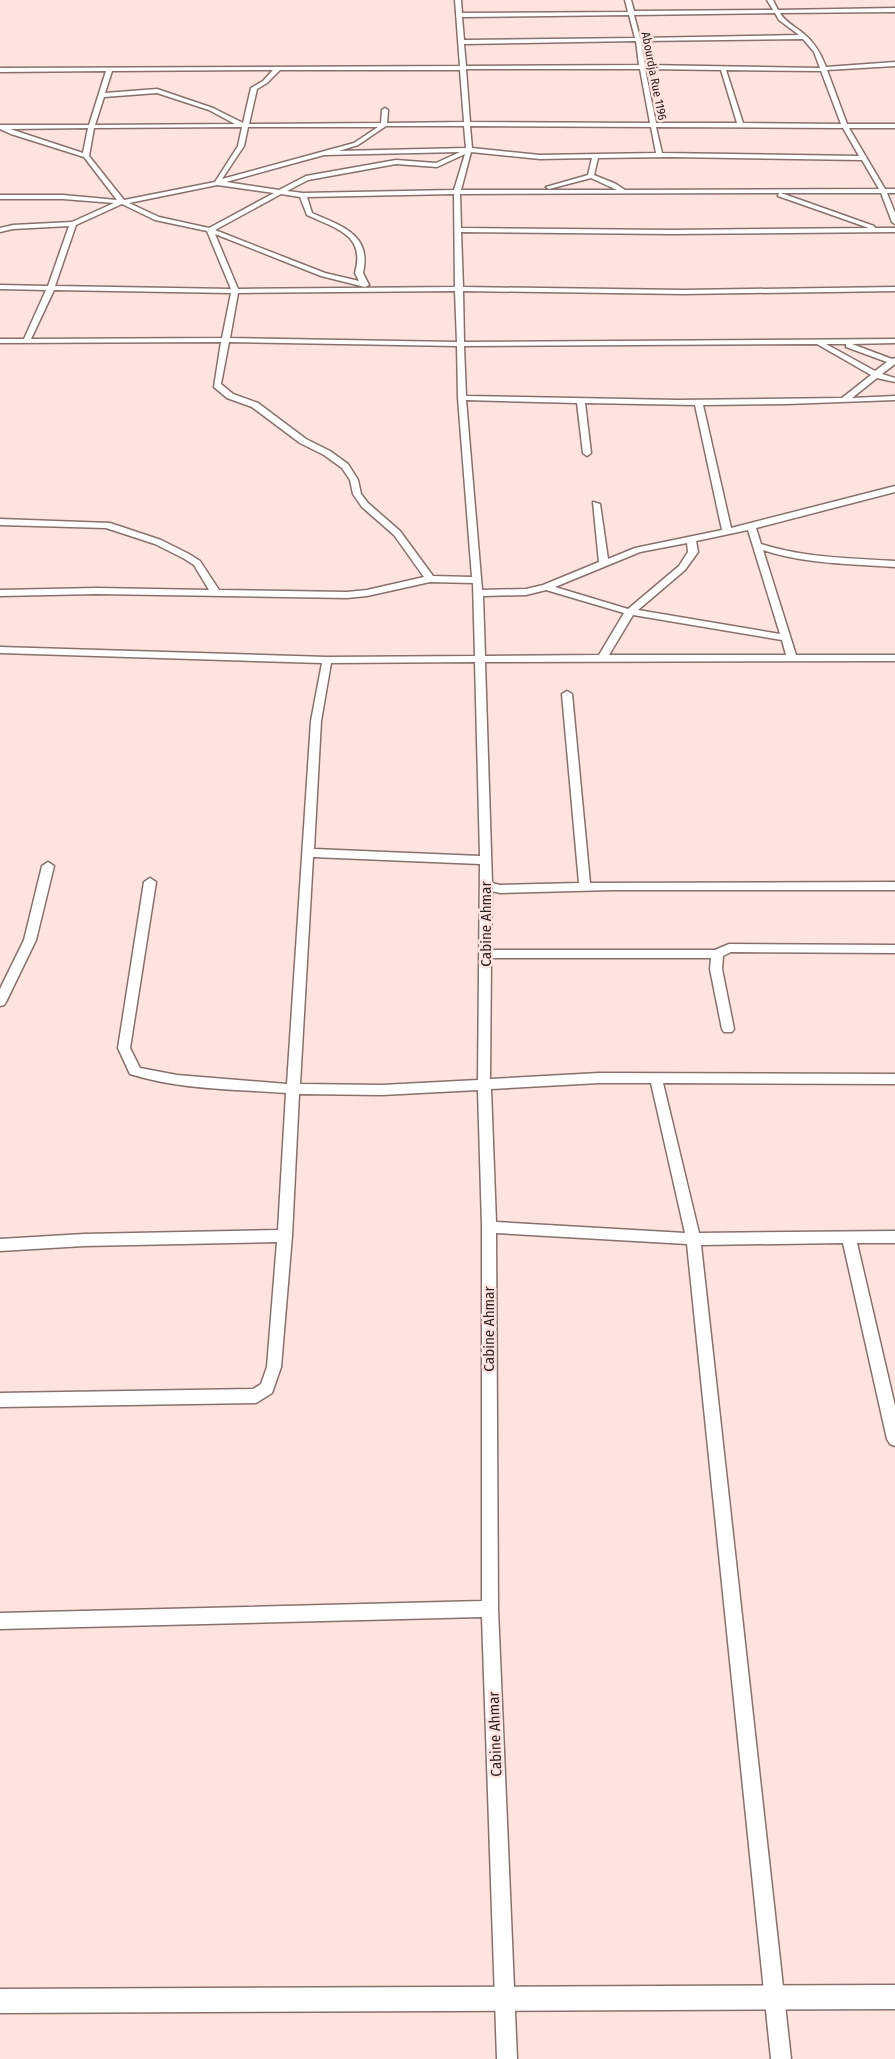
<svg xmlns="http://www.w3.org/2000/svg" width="895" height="2059" font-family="'Fira Sans Condensed',sans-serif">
<rect width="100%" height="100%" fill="#ffe3df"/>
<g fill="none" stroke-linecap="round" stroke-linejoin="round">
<g stroke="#88706c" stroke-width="3">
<g id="minor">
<path d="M455 0H461L462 13 628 12 625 0H631L634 11 773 10 767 0H773L778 10 895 8V12L780 13C785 22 796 27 804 34 815 43 821 54 826 67L895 62V66L827 70 847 124H895V128H849L885 189H895V193H887L895 213V224L892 222 881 193H781L874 226 875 228H895V232L672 234 461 232 463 287 683 290 895 287V291L683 294 463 291 464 342 895 339V343L852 344 892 359 895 358V364L882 374 895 378V382L877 378 852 398 895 396V400L787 404 703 405 731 528 895 486V492L756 528 761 544C804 558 849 558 895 561V567C851 564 805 564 763 550L796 655H895V661L485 662 492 883 500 885 579 883 562 694 567 691 572 694 590 883 895 882V890H613L500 893 492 891 491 950H715L729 944 895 945V953L731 952 723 956 722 969 734 1029 732 1032H724L722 1029 710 969 711 958H491L490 1079 599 1073 895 1074V1084L663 1083 699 1233 895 1231V1243H857L895 1406V1446L890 1444 887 1439 843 1243 701 1245 791 2059H771L687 1244 496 1233 498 1609 517 2059H497L482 1617 0 1629V1613L482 1601V1227L478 1090 382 1095 299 1094 292 1236 281 1367 272 1393 256 1403 0 1407V1393L253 1389 261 1384 267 1367 277 1242 84 1246 0 1251V1239L84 1234 278 1230 286 1093C235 1089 180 1090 130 1074L118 1048 144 882 150 878 156 882 130 1048 140 1068 177 1075 287 1084 311 721 322 663 0 653V647L327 657 475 656 473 583 430 582 367 596 347 598 97 594 0 596V590L97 588 209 590 194 565 183 558 155 544 106 528 0 525V519L110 523 161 540 189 554 200 561 219 590 347 592 367 590 424 577 394 535 362 507 353 494 350 480 342 468 324 455 300 443 252 407 227 398 214 387 221 342 0 343V339H24L46 290 0 289V285L48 286 69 226 13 229 0 232V228L13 225 72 222 114 203 63 199H0V195H63L117 200 84 157 11 134 0 129V125H89L106 71 0 72V68L460 66ZM775 13 779 20 799 35 640 38 634 15ZM629 15 635 38 464 40 462 17ZM803 39 814 52 820 68 645 65 641 41ZM636 41 639 65 466 66 464 44ZM466 69H640L650 123 470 122ZM645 69 721 70 737 123H656ZM273 70 263 81 251 88 243 123 213 108 157 89 105 93 112 71ZM280 70H460L464 122 387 123 388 110 385 108 382 110 381 123 249 124 257 89 267 83ZM726 70 821 71 841 124 743 123ZM157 93 209 110 235 124 95 125 104 97ZM386 126H464L466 148 339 151 358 145ZM470 126 651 127 656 153 540 155 472 148ZM242 127 238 146 215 182 124 200 89 156 94 128ZM248 127H378L354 143 222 179 244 146ZM656 127 843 128 859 156 662 153ZM88 128 83 153 10 129ZM460 152 436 163 396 160 306 176 279 190 226 182 324 155ZM471 152 540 159 592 158 588 175 546 187 549 189 591 178 617 190H461ZM465 154 454 190 303 193 287 191 308 180 396 164 437 167ZM671 157 862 160 879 189 625 190 616 184 594 175 598 158ZM217 185 274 193 209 228 159 217 129 203ZM779 193 778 196 869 228 672 230 461 228 460 194ZM281 194 300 197 307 215C336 229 366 234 355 273L359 281 325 273 215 230ZM454 194 455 287 238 289 215 234 321 276 365 287 369 285 363 273C372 234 341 226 312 213L307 197ZM122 204 155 220 207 231 231 289 55 286 76 225ZM54 290 231 293 222 338 31 339ZM455 291 457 342 230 338 238 293ZM229 342 457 346 458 398 472 577 433 576 400 531 368 503 361 494 358 480 348 464 330 451 306 439 258 403 233 394 221 384ZM817 344 871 375 842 398 678 400 466 396 464 346ZM826 344H846V347L887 362 875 371ZM466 400 577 403 583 453 587 456 591 453 585 403 695 405 722 530 635 548 608 559 600 504 593 502 599 562 543 585 526 589 482 590ZM748 530 780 634 638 610 685 570 698 552 696 541ZM687 543 688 552 679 566 628 609 555 587 640 552ZM546 590 624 613 599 655 485 656 483 596 526 595ZM633 615 782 640 786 655H609ZM475 662 480 856 314 849 321 721 331 663ZM313 857 480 864 478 1080 382 1085 300 1084ZM599 1083H651L685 1233 496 1222 491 1089Z"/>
<path d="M48 862 54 866 36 940 6 1002 4 1005 0 1006V989L24 940 42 866Z"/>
</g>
</g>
<g stroke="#88706c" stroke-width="3">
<path id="tertiary" d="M895 1985V2009L0 2013V1989Z"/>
</g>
<use href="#minor" fill="#fff" fill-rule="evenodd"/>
<use href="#tertiary" fill="#fff" fill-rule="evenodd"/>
</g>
<g text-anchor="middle" stroke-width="5" stroke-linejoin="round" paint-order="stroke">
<g font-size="12" fill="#2b2120" stroke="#ffe3df">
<text transform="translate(654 76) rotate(79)" y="4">Abourdja Rue 1196</text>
</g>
<g font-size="15" fill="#2b2120" stroke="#ffe3df">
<text transform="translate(486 924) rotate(-90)" y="5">Cabine Ahmar</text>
<text transform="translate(489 1329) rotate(-90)" y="5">Cabine Ahmar</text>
<text transform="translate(495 1734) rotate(-92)" y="5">Cabine Ahmar</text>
</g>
</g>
</svg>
